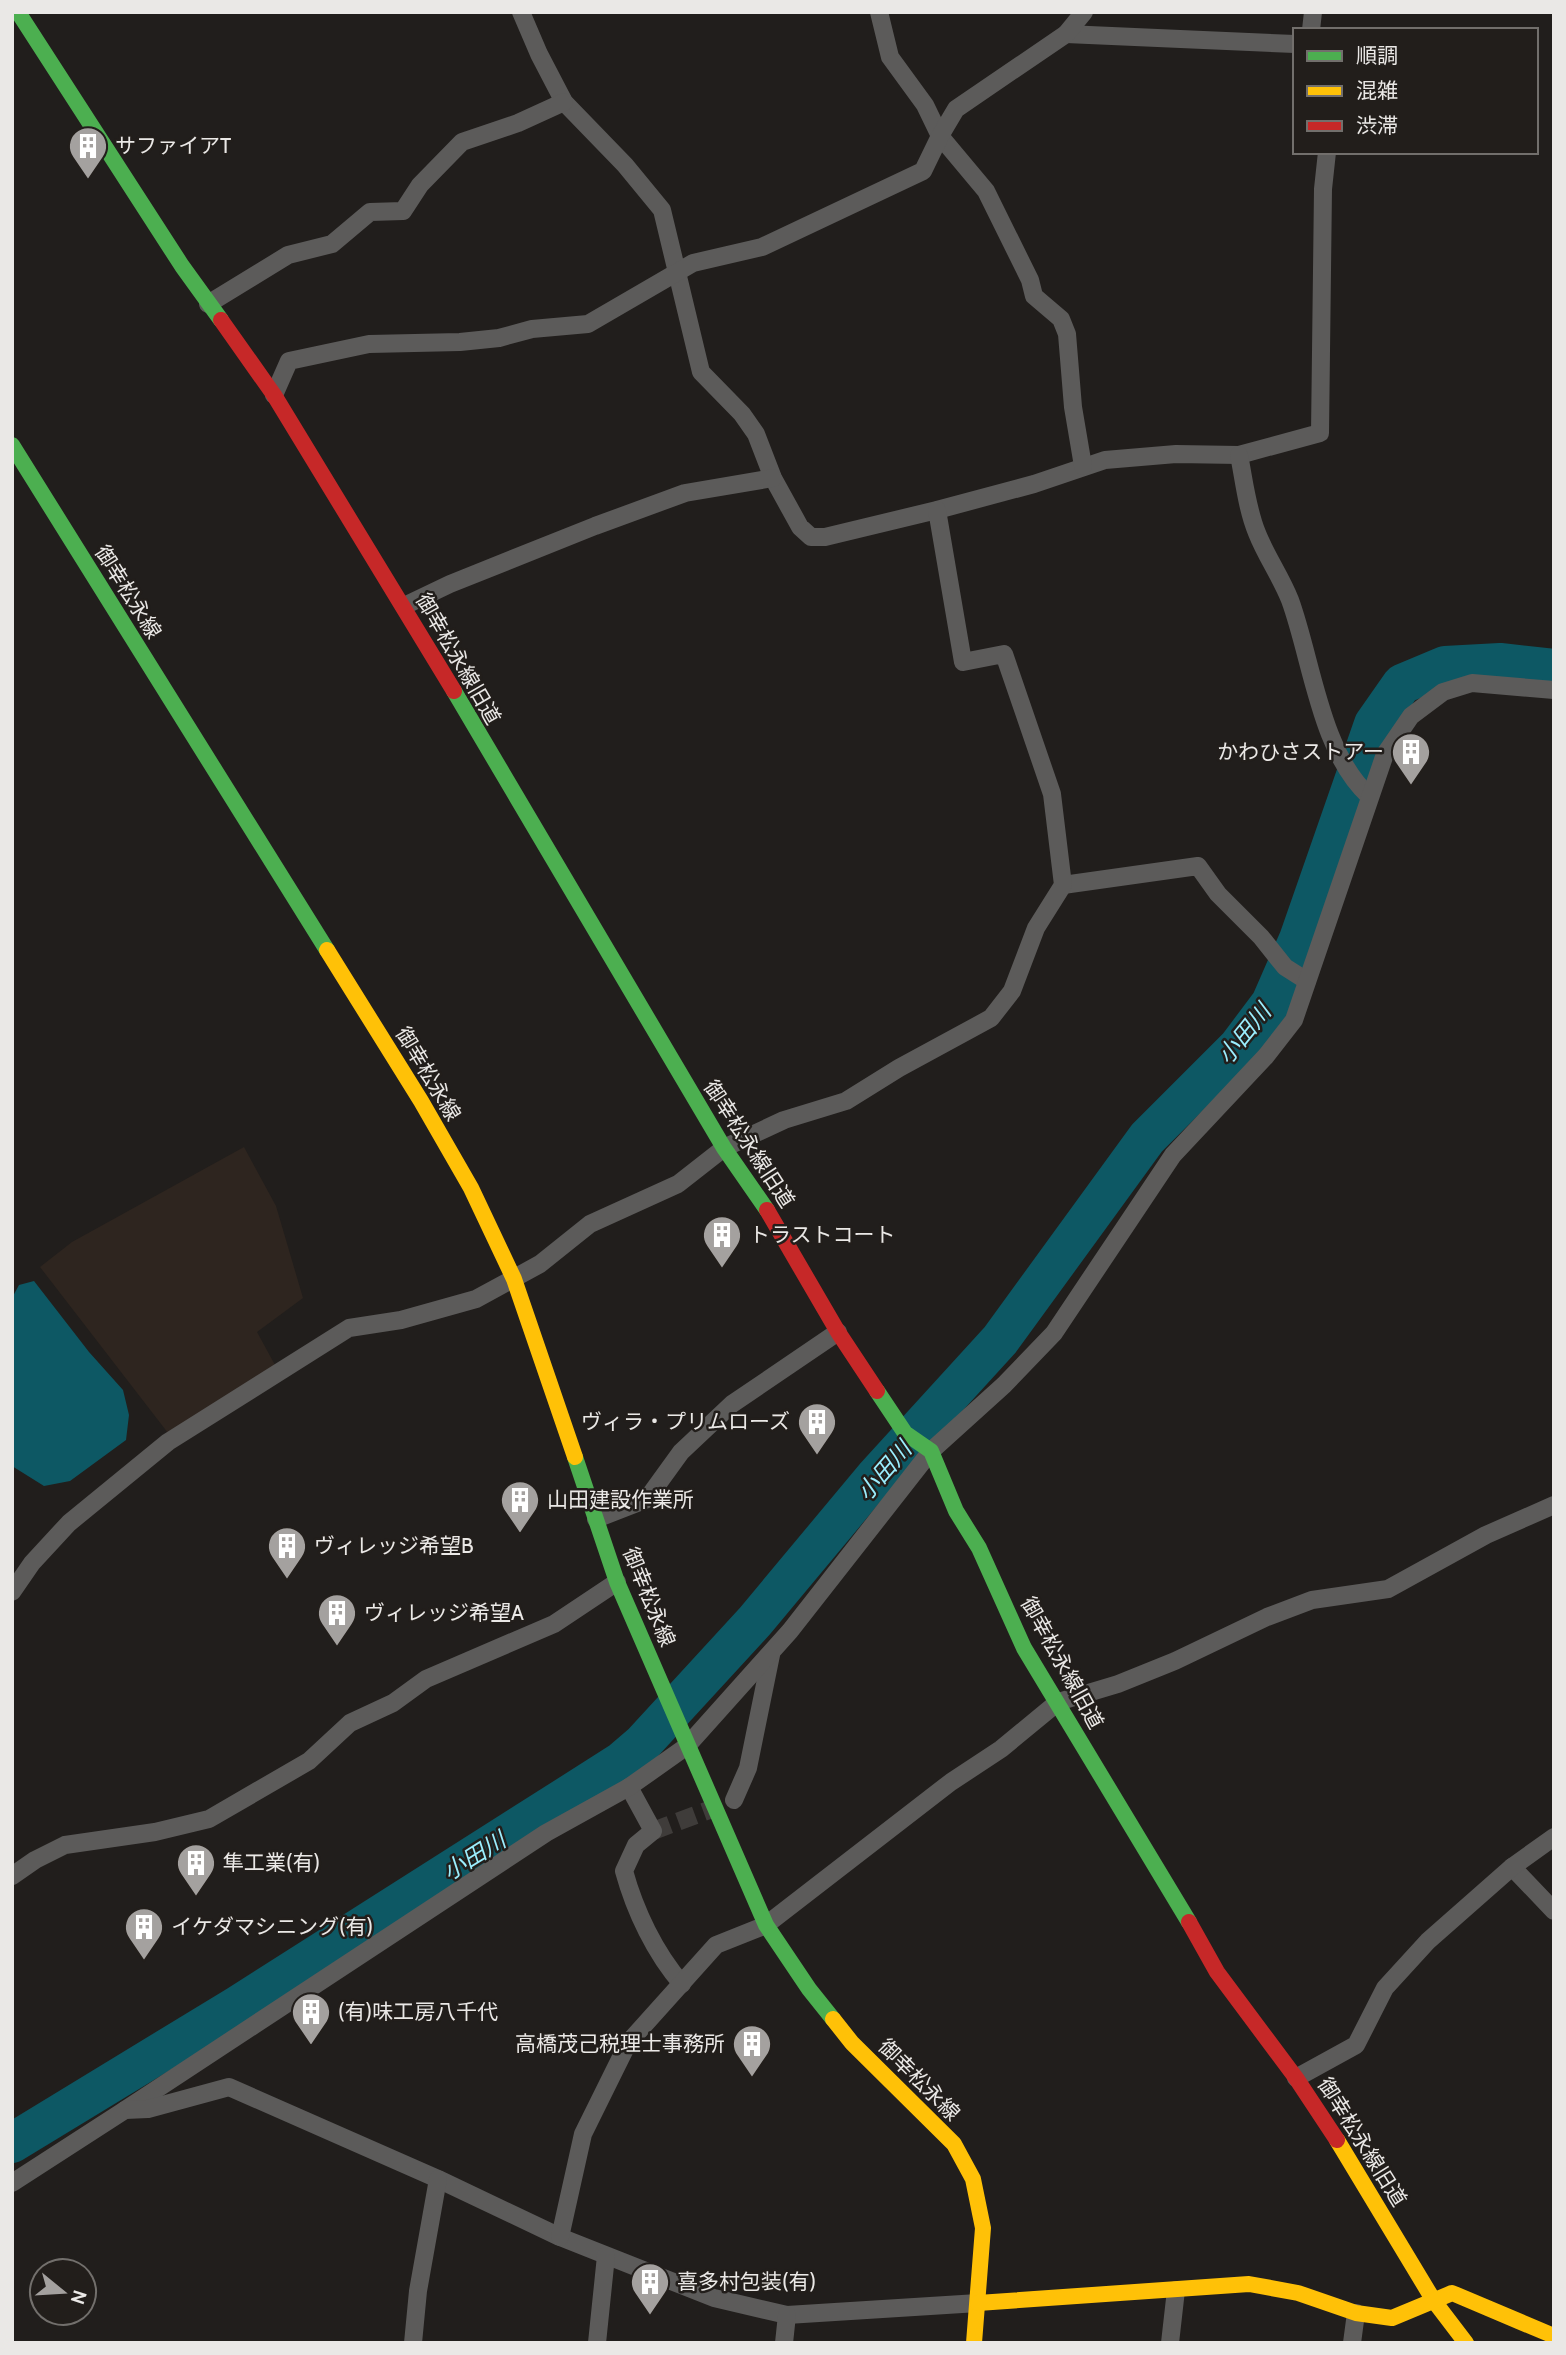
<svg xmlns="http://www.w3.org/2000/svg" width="1566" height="2355" font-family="Cabin,'Noto Sans JP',sans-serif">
<rect width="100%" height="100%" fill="#211e1c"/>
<path fill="#2e251f" d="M244 1147 276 1206 303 1298 257 1332 275 1365 168 1433 40 1267 72 1242Z"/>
<path fill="#0d5864" d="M34 1281 89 1352 123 1390 129 1415 126 1440 70 1481 44 1486 12 1466V1298L19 1285Z"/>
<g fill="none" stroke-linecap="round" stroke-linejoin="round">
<path stroke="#0d5864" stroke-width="40" d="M12 2143 237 2006 621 1762 642 1744 755 1621 875 1477 1000 1340 1147 1138 1238 1047 1271 1003 1299 939 1374 724 1402 684 1445 666 1500 663 1554 669"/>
<path stroke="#3f3c3a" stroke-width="18" stroke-dasharray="18 9" stroke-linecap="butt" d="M653 1831 725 1804"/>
<g stroke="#5c5b5a" stroke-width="18">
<path d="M521 12 539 54 564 102 625 165 662 210 701 372 742 414 756 434 773 478 800 527 811 537H825L937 510 1034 484 1105 460 1176 454 1239 455 1320 433 1323 189 1327 152"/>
<path d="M879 12 890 57 925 105 940 136 986 191 1030 280 1034 296 1061 319 1067 334 1073 407 1083 466"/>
<path d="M1311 30 1313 12"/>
<path d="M1066 34 1295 44"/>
<path d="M208 304 288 255 332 244 370 212 403 211 420 185 462 142 518 123 564 102"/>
<path d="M274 395 289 361 369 344 460 342 499 338 532 329 588 324 693 263 762 247 923 171 940 136 956 109 1066 34 1084 12"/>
<path d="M1239 455C1244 480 1247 509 1257 533 1266 556 1281 577 1290 600 1312 660 1320 751 1369 796"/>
<path d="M404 606 450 584 595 526 685 493 773 478"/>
<path d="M1063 885 1198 866 1218 894 1261 937 1285 967 1307 981"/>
<path d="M596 1519 647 1499 681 1452 732 1404 838 1332"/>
<path d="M12 1592 32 1563 69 1523 168 1442 349 1328 401 1320 476 1299 540 1264 590 1224 678 1184 724 1148 784 1120 846 1101 899 1068 991 1018 1012 991 1036 928 1063 885 1052 794 1004 654 963 662 937 510"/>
<path d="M629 1787 653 1831 636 1845 624 1871C635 1911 655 1953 682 1984"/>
<path d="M734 1800 748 1768 771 1655"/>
<path d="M1512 1867 1554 1911"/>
<path d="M12 1876 35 1860 65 1845 155 1832 209 1819 309 1761 350 1723 393 1703 426 1679 554 1624 617 1582"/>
<path d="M1296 2078 1356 2045 1385 1988 1428 1941 1512 1867 1554 1837"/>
<path d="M125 2110 546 1833 629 1787 687 1746 790 1631 931 1451 1004 1385 1054 1333 1173 1155 1266 1056 1294 1020 1385 754 1411 716 1443 692 1472 683 1554 690"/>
<path d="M12 2183 125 2110 148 2109 229 2087 438 2179 560 2237 714 2298 787 2315 978 2303"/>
<path d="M560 2237 583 2134 628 2043 716 1945 766 1925 951 1782 1001 1749 1058 1702 1118 1684 1175 1661 1267 1617 1312 1600 1388 1589 1486 1535 1554 1505"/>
<path d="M413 2343 418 2291 438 2179"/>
<path d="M597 2343 606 2256"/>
<path d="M784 2343 787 2315"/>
<path d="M1170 2343 1176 2290"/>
<path d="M1352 2343 1356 2313"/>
</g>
<g stroke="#4caf50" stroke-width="16">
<path d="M18 12 182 266 221 320"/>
<path d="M12 445 327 950"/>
<path d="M454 691 724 1148 767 1210"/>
<path d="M877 1391 905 1433 931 1451 956 1511 979 1548 1024 1648 1189 1922"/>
<path d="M575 1457 617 1582 766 1925 809 1989 833 2019"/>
</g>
<g stroke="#ffc107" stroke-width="16">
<path d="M327 950 421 1101 471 1188 514 1279 575 1457"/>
<path d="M833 2019 852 2043 954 2144 973 2179 983 2228 974 2343"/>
<path d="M1337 2140 1434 2301 1466 2343"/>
<path d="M978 2303 1249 2284 1298 2293 1356 2313 1392 2318 1452 2293 1554 2336"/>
</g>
<g stroke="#c62828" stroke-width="16">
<path d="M221 320 274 395 454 691"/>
<path d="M767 1210 838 1332 877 1391"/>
<path d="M1189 1922 1217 1972 1296 2078 1337 2140"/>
</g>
</g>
<defs>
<g id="building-pin" transform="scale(2.0125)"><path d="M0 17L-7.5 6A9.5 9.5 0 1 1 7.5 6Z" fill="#a4a19f" stroke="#221e1b"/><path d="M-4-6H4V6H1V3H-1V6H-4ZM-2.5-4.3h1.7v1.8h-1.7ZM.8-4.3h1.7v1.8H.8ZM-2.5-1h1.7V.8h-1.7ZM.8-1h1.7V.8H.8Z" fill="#fff"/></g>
</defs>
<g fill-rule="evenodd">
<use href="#building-pin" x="88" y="146"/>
<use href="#building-pin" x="1411" y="752"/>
<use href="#building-pin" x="722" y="1235"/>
<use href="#building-pin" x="817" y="1422"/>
<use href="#building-pin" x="520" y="1500"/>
<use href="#building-pin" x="287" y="1546"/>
<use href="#building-pin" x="337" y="1613"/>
<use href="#building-pin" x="196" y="1863"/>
<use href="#building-pin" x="144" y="1927"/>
<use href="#building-pin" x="311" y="2012"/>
<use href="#building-pin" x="752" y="2044"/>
<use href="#building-pin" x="650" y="2282"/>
</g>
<g text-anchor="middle" stroke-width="5" stroke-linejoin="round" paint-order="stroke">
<g font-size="21" fill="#eae8e6" stroke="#221e1b" text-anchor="start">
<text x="115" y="153">サファイアT</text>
<text x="1384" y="759" text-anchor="end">かわひさストアー</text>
<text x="749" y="1242">トラストコート</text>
<text x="790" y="1429" text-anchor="end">ヴィラ・プリムローズ</text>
<text x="547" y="1507">山田建設作業所</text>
<text x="314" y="1553">ヴィレッジ希望B</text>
<text x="364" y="1620">ヴィレッジ希望A</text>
<text x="223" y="1870">隼工業(有)</text>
<text x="171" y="1934">イケダマシニング(有)</text>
<text x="338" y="2019">(有)味工房八千代</text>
<text x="725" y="2051" text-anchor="end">高橋茂己税理士事務所</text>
<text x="677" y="2289">喜多村包装(有)</text>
</g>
<g font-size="21" fill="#eae8e6" stroke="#221e1b">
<text transform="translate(128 592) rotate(58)" y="7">御幸松永線</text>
<text transform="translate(458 659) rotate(60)" y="7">御幸松永線旧道</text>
<text transform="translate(428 1074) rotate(59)" y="7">御幸松永線</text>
<text transform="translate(749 1144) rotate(57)" y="7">御幸松永線旧道</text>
<text transform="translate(649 1597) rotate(68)" y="7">御幸松永線</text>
<text transform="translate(1062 1663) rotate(61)" y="7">御幸松永線旧道</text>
<text transform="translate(919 2080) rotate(45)" y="7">御幸松永線</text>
<text transform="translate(1362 2142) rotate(58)" y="7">御幸松永線旧道</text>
</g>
<g font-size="23" font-style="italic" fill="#9beefe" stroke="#221e1b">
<text transform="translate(1244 1034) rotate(-51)" y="8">小田川</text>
<text transform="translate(884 1471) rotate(-49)" y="8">小田川</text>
<text transform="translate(474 1856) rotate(-32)" y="8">小田川</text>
</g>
</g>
<rect width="1566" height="2355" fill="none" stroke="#eae8e6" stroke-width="28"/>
<rect x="1293" y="28" width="245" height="126" fill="#221e1b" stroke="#726f6c" stroke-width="2"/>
<rect x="1307" y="51" width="35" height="10" fill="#4caf50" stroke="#726f6c" stroke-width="2"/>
<text x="1356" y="63" font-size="21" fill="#eae8e6">順調</text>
<rect x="1307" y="86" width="35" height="10" fill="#ffc107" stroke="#726f6c" stroke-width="2"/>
<text x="1356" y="98" font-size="21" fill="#eae8e6">混雑</text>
<rect x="1307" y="121" width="35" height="10" fill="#c62828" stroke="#726f6c" stroke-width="2"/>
<text x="1356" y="133" font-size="21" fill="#eae8e6">渋滞</text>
<g transform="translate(63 2292) rotate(108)"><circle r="33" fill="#221e1b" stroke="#726f6c" stroke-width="2"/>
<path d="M0-5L12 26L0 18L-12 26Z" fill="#a4a19f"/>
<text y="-10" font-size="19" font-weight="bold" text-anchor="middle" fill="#eae8e6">N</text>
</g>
</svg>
